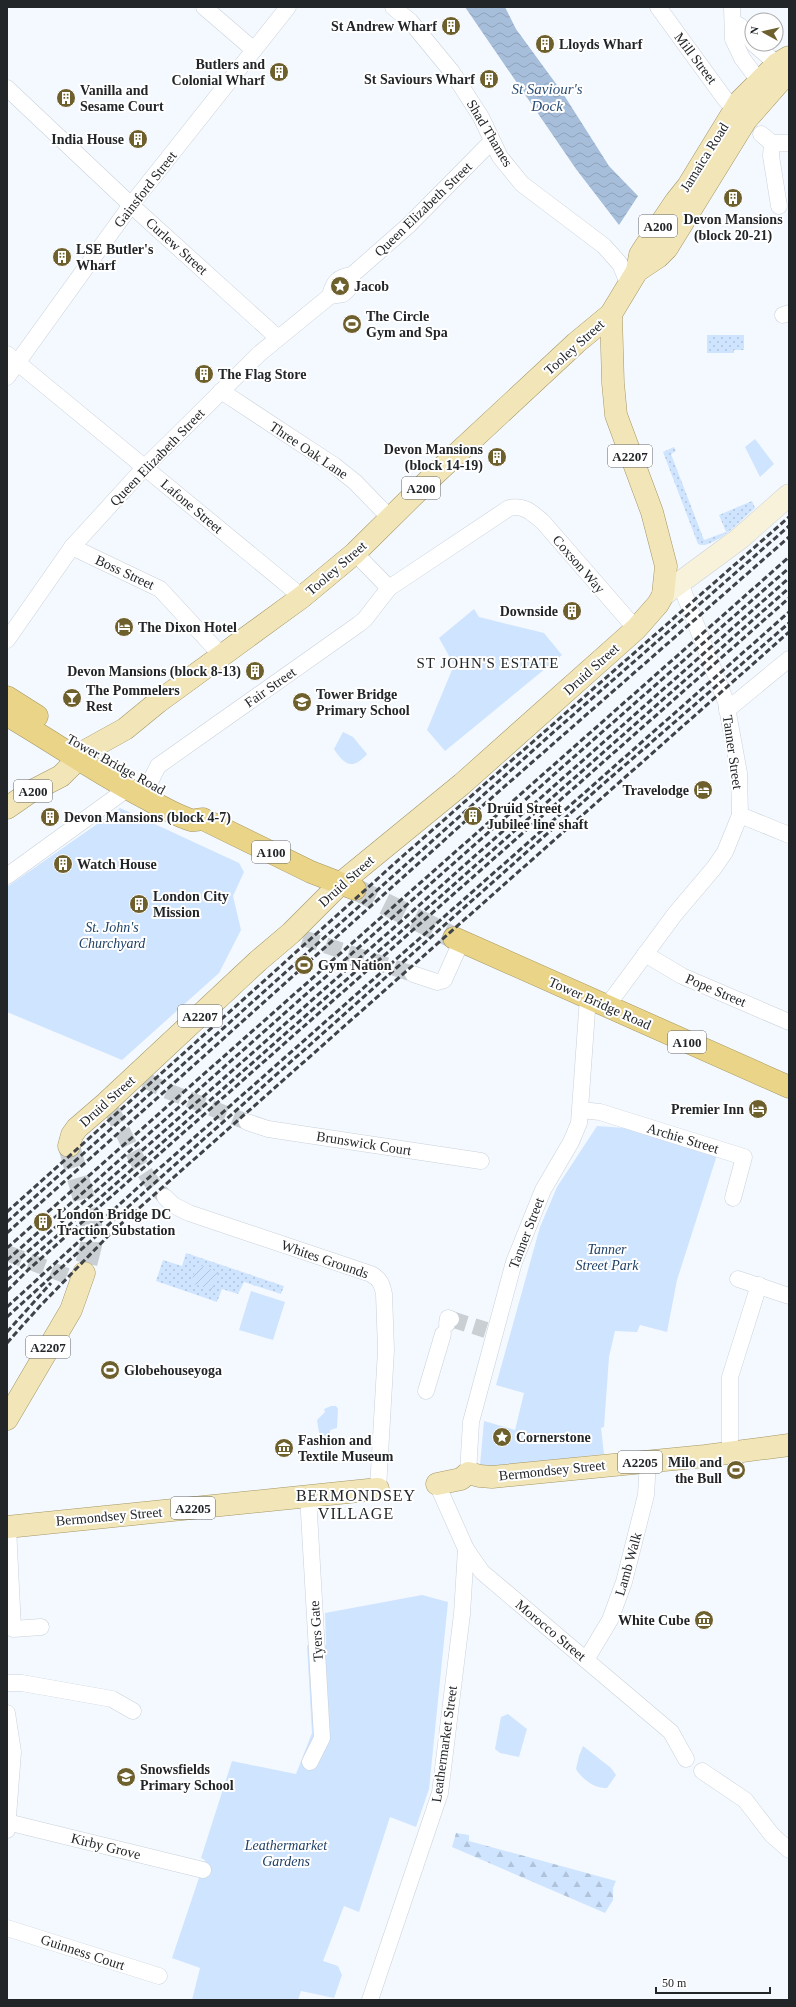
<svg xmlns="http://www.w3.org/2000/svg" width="796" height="2007" font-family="Georgia,serif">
<defs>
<pattern id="grass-dots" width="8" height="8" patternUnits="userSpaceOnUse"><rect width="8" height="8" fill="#cfe4fe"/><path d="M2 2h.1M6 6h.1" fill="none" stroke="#b1c3da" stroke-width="1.8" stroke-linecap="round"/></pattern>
<pattern id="forest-firs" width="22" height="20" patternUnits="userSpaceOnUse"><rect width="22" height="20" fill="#cfe4fe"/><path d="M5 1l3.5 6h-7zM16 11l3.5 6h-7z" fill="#b1c3da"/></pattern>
<pattern id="garden-furrows" width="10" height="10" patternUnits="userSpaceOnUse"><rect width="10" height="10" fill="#cfe4fe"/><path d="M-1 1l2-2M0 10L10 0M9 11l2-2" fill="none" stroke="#b1c3da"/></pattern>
<pattern id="water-waves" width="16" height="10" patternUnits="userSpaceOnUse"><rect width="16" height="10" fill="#a7beda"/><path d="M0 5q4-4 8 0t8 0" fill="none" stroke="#8fa3bb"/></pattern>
</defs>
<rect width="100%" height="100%" fill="#f4f9ff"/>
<g fill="url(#grass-dots)">
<path d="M707 335H744V350H734V353H707Z"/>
<path d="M674 447 676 451 671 454 704 540 726 532 719 515 752 501 755 508C743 518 713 551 698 544L663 452Z"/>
<path d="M186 1253 284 1286 281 1294 244 1282 238 1294 222 1289 217 1302 156 1281 163 1260 182 1266Z"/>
</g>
<path fill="url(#forest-firs)" d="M456 1833 469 1835V1841L616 1881 613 1888V1900L605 1913 452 1847Z"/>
<g fill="#cfe4fe">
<path d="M755 439 774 464 760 477 745 447Z"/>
<path d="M474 609 479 617 544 633 562 655 445 751 427 730 454 665 439 638Z"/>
<path d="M343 732 353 737 367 754C353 770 345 766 334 749Z"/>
<path d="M120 808 239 863 244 872 233 896 241 930 219 973 122 1060 7 1012V887Z"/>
<path d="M597 1126 653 1130 718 1152 677 1280 667 1332 640 1325 637 1332 615 1331 609 1357 604 1427 601 1428 604 1454 484 1468 480 1465 484 1421 515 1430 524 1393 496 1385 540 1227 557 1187Z"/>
<path d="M251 1291 285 1302 273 1340 239 1330Z"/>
<path d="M331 1406H336L338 1409 337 1428 330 1430V1435L325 1439H320L317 1420 325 1412 324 1409Z"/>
<path d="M422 1595 448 1602 429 1789 416 1827 390 1817 359 1912 344 1906 323 1961 338 1966 342 1975 334 1998 301 1991 298 2000H192L200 1968 172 1958 205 1860 201 1858 232 1761 296 1774 312 1733 307 1645H326L325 1613Z"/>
<path d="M508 1714 527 1729 519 1757 500 1753 495 1749 501 1717Z"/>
<path d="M583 1746 611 1768 616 1775 607 1788C595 1789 582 1779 576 1769L579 1756Z"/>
</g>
<path fill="url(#garden-furrows)" d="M197 1264 218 1272 212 1290 191 1283Z"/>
<path fill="url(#water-waves)" d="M465 7H505L516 29 562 92 609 166 638 196 619 225 576 169Z"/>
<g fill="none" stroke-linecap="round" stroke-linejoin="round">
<g stroke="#cacfd4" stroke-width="16" stroke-dasharray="16 8" stroke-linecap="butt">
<path d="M303 938 413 974"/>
<path d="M145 1080 165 1090 247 1122"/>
<path d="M111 1109C128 1140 139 1172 165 1197"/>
<path d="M7 1253 75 1279"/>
<path d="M451 1319 486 1330"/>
</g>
<path stroke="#cacfd4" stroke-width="22" stroke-dasharray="22 11" stroke-linecap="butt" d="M69 1146 91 1224V1245L84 1273"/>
<path stroke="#cacfd4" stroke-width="22" stroke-dasharray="22 11" stroke-linecap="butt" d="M355 889 454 938"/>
<g stroke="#c9d1da" stroke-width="17">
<g id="street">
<path d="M204 7 254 50"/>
<path d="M393 7 410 21 452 72 481 117 500 157 522 184 604 246 620 264 628 283"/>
<path d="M658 7 725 99 742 116"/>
<path d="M732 7 733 39 742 58 759 81 769 84"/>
<path d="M733 22 740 26 752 41"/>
<path d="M754 44 777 64"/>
<path d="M7 88 131 205 278 338"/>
<path d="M761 134 772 143H789"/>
<path d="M772 143 771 156 779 206"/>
<path d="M330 296C333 282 338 277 352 275L409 225 492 141"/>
<path d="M783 315 789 313"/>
<path d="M7 354 302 597"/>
<path d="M7 377 131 205 288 7"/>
<path d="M221 391 335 466 355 482 390 518"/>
<path d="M72 547 160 589 222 656"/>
<path d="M355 553 389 588"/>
<path d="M7 640 72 547 145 467 259 354 330 296 343 294 350 287 352 275"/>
<path d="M727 710 789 659"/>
<path d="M149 784 158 766 359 624 365 619 389 588 509 508C525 505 531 512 543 522L636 629"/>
<path d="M740 815 789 835"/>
<path d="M7 876 127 789"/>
<path d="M645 954 682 976 789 1022"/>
<path d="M413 974 437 982 444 980 461 942"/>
<path d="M607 1006 675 914 714 868 725 852 740 815 739 773 726 702 680 583"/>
<path d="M581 1110 600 1112 744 1157 733 1198"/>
<path d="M247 1122 268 1129 481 1161"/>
<path d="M165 1197 173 1205 189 1213 371 1274C380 1279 382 1284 384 1294L386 1350 378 1489"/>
<path d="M738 1279 789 1296"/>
<path d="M447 1324 448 1318 451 1319"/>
<path d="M426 1391 443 1334"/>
<path d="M730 1453V1377L759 1285"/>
<path d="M468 1473 471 1422 514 1262 543 1190 571 1142 579 1123 588 997"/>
<path d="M437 1484 466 1549 482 1572 671 1732 686 1759"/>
<path d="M308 1496 322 1738 310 1762"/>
<path d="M8 1527 13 1629 41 1627"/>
<path d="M586 1660 610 1620 624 1582 646 1495 648 1461"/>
<path d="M7 1683H22L112 1699 133 1711"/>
<path d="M7 1713 13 1752 7 1830"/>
<path d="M702 1771 745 1800 772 1835 789 1850"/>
<path d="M7 1822 203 1870"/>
<path d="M7 1928 159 1976"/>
<path d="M370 2000 440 1793 462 1614 466 1549"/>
</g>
</g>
<g stroke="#c9d1da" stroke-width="23">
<path id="secondary" d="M663 595 739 539 789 495"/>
</g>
<g stroke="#a49766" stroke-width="23">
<g id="primary">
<path d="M637 271 640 255 643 250 676 201 688 186 740 101 777 64 789 57"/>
<path d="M7 808 30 792 61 776 87 750 125 729 158 702 302 597 355 553 433 476 576 343 611 314 637 271 658 257 667 248 746 120 789 71"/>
<path d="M69 1146 72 1135 77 1128 106 1103 258 961 291 933 341 883 462 784 636 629 658 604 663 595 666 566 652 512 616 415 613 383 611 314"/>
<path d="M7 1419 71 1310 84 1273"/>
<path d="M437 1484 461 1479 468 1473 480 1476 492 1477 705 1456 789 1445"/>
<path d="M7 1527 378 1489"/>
</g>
</g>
<g stroke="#a49766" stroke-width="23">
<g id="highway">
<path d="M7 697 37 716"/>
<path d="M7 715C55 743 100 775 149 800 162 807 177 816 191 820 195 821 199 819 203 819L311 872 355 889"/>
<path d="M454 938 789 1087"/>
</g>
</g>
<use href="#street" stroke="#fff" stroke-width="16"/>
<use href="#secondary" stroke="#f9f2db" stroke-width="22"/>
<use href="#primary" stroke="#f2e5b7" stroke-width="22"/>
<use href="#highway" stroke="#ead487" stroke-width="22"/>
<g stroke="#3f4246" stroke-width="3" stroke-dasharray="6 3" stroke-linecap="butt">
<path d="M7 1212 404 855 789 517"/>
<path d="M7 1222 557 729 789 526"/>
<path d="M7 1233 480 808 789 537"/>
<path d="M7 1248 789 557"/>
<path d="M7 1260C267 1029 527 797 789 568"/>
<path d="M7 1270 789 578"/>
<path d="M7 1280 789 588"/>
<path d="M7 1291 29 1269 789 598"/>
<path d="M7 1307 144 1182 789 612"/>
<path d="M7 1317 150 1187 602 785 789 623"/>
<path d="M7 1332 51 1283"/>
<path d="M7 1343 40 1306 112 1232 789 632"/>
</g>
</g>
<defs>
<g id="building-disc" transform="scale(1)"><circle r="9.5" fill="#6d602d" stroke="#fff"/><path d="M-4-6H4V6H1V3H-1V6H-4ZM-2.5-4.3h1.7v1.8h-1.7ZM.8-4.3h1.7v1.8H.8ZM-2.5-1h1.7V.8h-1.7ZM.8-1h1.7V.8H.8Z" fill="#fff"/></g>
<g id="sight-disc" transform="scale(1)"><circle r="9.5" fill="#6d602d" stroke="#fff"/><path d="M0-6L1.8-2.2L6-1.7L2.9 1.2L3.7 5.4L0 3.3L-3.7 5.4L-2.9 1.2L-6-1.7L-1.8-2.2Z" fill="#fff"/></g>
<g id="stadium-disc" transform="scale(1)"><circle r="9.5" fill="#6d602d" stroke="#fff"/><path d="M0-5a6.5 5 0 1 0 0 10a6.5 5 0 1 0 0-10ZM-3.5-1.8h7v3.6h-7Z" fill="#fff"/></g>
<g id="hotel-disc" transform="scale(1)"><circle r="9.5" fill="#6d602d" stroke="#fff"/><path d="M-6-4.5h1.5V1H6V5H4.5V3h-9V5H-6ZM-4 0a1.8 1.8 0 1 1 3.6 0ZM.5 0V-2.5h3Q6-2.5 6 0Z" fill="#fff"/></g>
<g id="bar-disc" transform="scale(1)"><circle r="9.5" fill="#6d602d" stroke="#fff"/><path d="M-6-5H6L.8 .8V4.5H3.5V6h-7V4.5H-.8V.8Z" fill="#fff"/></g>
<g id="school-disc" transform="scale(1)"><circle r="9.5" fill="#6d602d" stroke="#fff"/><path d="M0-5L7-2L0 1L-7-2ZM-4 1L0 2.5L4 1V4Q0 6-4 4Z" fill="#fff"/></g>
<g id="museum-disc" transform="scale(1)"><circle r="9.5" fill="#6d602d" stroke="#fff"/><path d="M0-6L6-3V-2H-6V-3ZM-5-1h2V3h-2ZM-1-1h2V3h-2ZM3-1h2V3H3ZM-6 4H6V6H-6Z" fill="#fff"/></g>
</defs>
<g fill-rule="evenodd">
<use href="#building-disc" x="451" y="26"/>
<use href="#building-disc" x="545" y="44"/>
<use href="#building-disc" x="279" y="72"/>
<use href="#building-disc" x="489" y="79"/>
<use href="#building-disc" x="66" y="98"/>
<use href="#building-disc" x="138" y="139"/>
<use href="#building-disc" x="733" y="198"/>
<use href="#building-disc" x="62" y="257"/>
<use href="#sight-disc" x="340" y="286"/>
<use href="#stadium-disc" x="352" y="324"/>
<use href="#building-disc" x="204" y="374"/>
<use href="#building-disc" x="497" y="457"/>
<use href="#building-disc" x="572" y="611"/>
<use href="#hotel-disc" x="124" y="627"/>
<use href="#building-disc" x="255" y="671"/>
<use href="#bar-disc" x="72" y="698"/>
<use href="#school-disc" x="302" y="702"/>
<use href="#hotel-disc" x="703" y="790"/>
<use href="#building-disc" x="473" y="816"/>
<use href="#building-disc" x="50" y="817"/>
<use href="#building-disc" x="63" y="864"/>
<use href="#building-disc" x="139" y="904"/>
<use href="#stadium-disc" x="304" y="965"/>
<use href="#hotel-disc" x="758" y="1109"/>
<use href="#building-disc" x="43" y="1222"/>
<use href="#stadium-disc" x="110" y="1370"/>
<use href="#sight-disc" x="502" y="1437"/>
<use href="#museum-disc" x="284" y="1448"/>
<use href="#stadium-disc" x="736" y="1470"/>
<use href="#museum-disc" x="704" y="1620"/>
<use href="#school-disc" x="126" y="1777"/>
</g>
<g text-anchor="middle" stroke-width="4" stroke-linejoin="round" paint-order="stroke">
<g fill="#fff" stroke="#656769" stroke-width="1">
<rect x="639" y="215" width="38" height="22" rx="3"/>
<rect x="608" y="445" width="44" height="22" rx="3"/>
<rect x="402" y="477" width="38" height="22" rx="3"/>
<rect x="14" y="780" width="38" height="22" rx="3"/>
<rect x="252" y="841" width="38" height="22" rx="3"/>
<rect x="178" y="1005" width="44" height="22" rx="3"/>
<rect x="668" y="1031" width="38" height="22" rx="3"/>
<rect x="26" y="1336" width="44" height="22" rx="3"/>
<rect x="618" y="1451" width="44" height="22" rx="3"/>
<rect x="171" y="1497" width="44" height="22" rx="3"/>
</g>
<g font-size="13" font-weight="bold" fill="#232629">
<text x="658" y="231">A200</text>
<text x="630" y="461">A2207</text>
<text x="421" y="493">A200</text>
<text x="33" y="796">A200</text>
<text x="271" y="857">A100</text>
<text x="200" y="1021">A2207</text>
<text x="687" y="1047">A100</text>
<text x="48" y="1352">A2207</text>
<text x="640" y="1467">A2205</text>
<text x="193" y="1513">A2205</text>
</g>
<g font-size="14" font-weight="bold" fill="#232629" stroke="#fff" text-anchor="start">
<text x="437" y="31" text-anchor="end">St Andrew Wharf</text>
<text x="559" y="49">Lloyds Wharf</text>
<text x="265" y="69" text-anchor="end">Butlers and<tspan x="265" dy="16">Colonial Wharf</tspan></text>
<text x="475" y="84" text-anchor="end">St Saviours Wharf</text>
<text x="80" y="95">Vanilla and<tspan x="80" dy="16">Sesame Court</tspan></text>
<text x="124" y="144" text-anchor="end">India House</text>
<text x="733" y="224" text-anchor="middle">Devon Mansions<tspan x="733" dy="16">(block 20-21)</tspan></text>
<text x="76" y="254">LSE Butler's<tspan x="76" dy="16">Wharf</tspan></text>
<text x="354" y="291">Jacob</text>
<text x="366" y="321">The Circle<tspan x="366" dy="16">Gym and Spa</tspan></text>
<text x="218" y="379">The Flag Store</text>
<text x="483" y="454" text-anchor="end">Devon Mansions<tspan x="483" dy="16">(block 14-19)</tspan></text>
<text x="558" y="616" text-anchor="end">Downside</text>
<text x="138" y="632">The Dixon Hotel</text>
<text x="241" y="676" text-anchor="end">Devon Mansions (block 8-13)</text>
<text x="86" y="695">The Pommelers<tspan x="86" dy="16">Rest</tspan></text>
<text x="316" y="699">Tower Bridge<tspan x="316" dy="16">Primary School</tspan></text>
<text x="689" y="795" text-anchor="end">Travelodge</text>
<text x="487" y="813">Druid Street<tspan x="487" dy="16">Jubilee line shaft</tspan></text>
<text x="64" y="822">Devon Mansions (block 4-7)</text>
<text x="77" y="869">Watch House</text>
<text x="153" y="901">London City<tspan x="153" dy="16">Mission</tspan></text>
<text x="318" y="970">Gym Nation</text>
<text x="744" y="1114" text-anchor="end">Premier Inn</text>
<text x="57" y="1219">London Bridge DC<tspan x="57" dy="16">Traction Substation</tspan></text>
<text x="124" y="1375">Globehouseyoga</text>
<text x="516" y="1442">Cornerstone</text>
<text x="298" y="1445">Fashion and<tspan x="298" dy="16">Textile Museum</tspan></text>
<text x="722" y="1467" text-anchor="end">Milo and<tspan x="722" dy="16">the Bull</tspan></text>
<text x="690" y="1625" text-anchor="end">White Cube</text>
<text x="140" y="1774">Snowsfields<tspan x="140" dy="16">Primary School</tspan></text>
</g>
<g font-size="14" fill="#232629" stroke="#fff">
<text transform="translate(696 58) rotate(53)" y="5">Mill Street</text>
<text transform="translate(490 133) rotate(59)" y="5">Shad Thames</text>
<text transform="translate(704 157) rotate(-58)" y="5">Jamaica Road</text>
<text transform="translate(145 189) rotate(-52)" y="5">Gainsford Street</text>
<text transform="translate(423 209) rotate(-44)" y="5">Queen Elizabeth Street</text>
<text transform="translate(177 246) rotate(42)" y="5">Curlew Street</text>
<text transform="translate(574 347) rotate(-42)" y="5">Tooley Street</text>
<text transform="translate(309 450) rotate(34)" y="5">Three Oak Lane</text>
<text transform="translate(157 457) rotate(-46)" y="5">Queen Elizabeth Street</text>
<text transform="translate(192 506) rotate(40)" y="5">Lafone Street</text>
<text transform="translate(579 564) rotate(49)" y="5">Coxson Way</text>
<text transform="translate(336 568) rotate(-41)" y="5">Tooley Street</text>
<text transform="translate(125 572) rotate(25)" y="5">Boss Street</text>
<text transform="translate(591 669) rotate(-42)" y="5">Druid Street</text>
<text transform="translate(270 687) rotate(-35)" y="5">Fair Street</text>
<text transform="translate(733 752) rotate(82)" y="5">Tanner Street</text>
<text transform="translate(116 764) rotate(29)" y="5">Tower Bridge Road</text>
<text transform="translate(346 881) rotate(-42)" y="5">Druid Street</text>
<text transform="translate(716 990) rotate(23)" y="5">Pope Street</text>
<text transform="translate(600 1003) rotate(24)" y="5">Tower Bridge Road</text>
<text transform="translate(107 1101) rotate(-42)" y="5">Druid Street</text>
<text transform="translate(683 1138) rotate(17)" y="5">Archie Street</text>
<text transform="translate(364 1143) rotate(9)" y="5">Brunswick Court</text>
<text transform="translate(526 1233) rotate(-69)" y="5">Tanner Street</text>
<text transform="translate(325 1259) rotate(19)" y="5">Whites Grounds</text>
<text transform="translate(552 1470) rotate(-6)" y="5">Bermondsey Street</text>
<text transform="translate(109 1516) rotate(-5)" y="5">Bermondsey Street</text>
<text transform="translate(628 1564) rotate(-74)" y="5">Lamb Walk</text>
<text transform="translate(551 1630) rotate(40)" y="5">Morocco Street</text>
<text transform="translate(316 1631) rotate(-94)" y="5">Tyers Gate</text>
<text transform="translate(444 1744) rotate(-82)" y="5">Leathermarket Street</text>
<text transform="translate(106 1846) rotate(14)" y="5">Kirby Grove</text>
<text transform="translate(83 1952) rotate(18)" y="5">Guinness Court</text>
</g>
<g font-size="14" font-style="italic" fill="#1e4066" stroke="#fff">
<text x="112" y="932">St. John's<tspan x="112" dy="16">Churchyard</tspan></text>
<text x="607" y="1254">Tanner<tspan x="607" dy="16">Street Park</tspan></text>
<text x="286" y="1850">Leathermarket<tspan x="286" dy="16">Gardens</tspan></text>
</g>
<g font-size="15" font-style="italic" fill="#2e5077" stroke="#fff">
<text x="547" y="94">St Saviour's<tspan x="547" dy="17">Dock</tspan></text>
</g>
<g font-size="15" letter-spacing="1" fill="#232629" stroke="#fff">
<text x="488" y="668">ST JOHN'S ESTATE</text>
</g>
<g font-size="16" letter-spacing="1" fill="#232629" stroke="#fff">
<text x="356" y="1501">BERMONDSEY<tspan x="356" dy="18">VILLAGE</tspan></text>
</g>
</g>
<rect width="796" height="2007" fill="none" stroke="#232629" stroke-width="16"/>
<g transform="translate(764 32) rotate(278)"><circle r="19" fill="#ffffff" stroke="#a7a8a9"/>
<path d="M0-3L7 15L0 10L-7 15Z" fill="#6d602d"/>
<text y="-6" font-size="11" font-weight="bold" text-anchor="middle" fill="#232629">N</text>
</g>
<path d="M656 1987v6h114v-6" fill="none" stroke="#232629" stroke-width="2"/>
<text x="662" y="1987" font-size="12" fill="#232629" stroke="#ffffff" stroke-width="3" paint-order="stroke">50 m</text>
</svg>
